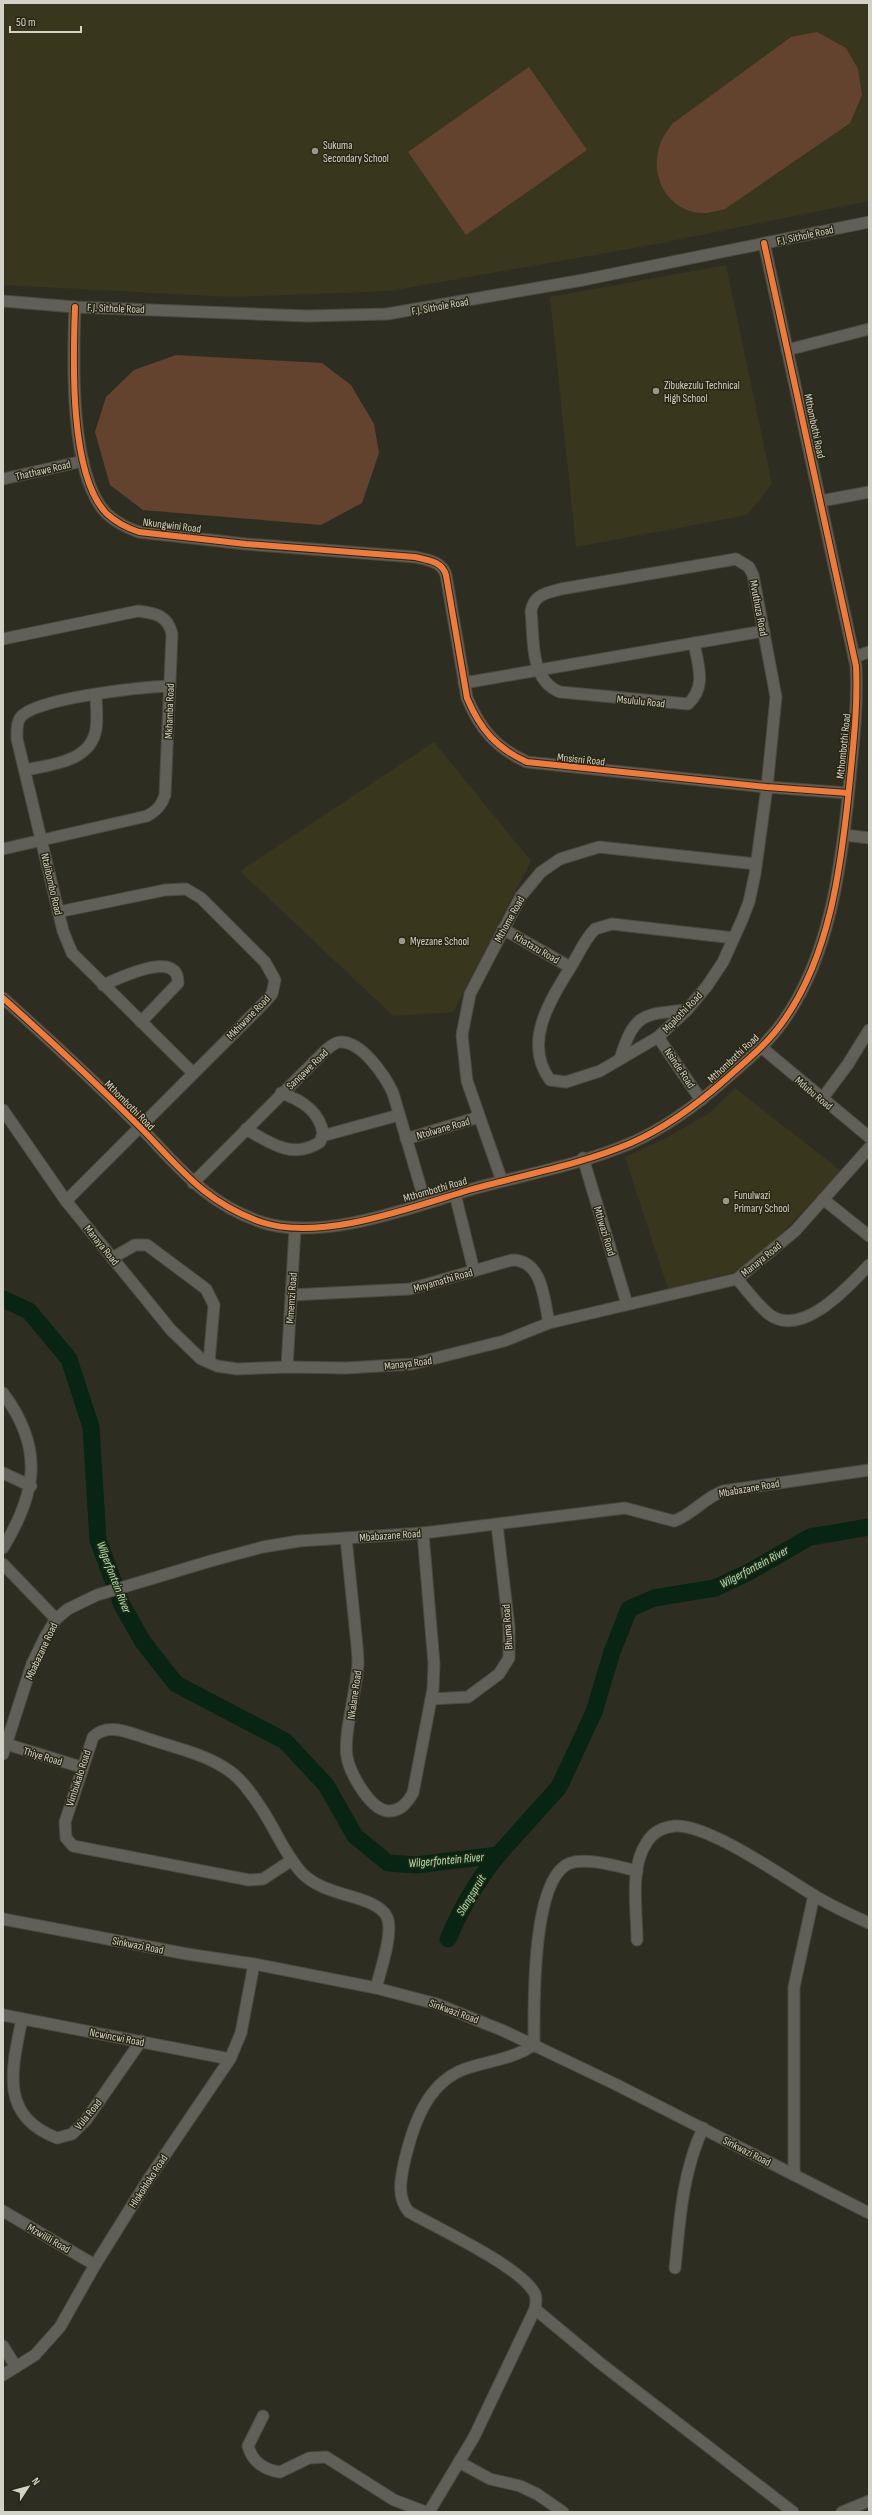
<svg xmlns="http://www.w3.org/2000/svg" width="872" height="2515" font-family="'Sofia Sans Condensed',sans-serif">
<rect width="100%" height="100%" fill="#2e2d22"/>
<g fill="#39361e">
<path d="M3 3H869V201L651 245 390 291 232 297 3 285Z"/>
<path d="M726 265 772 484 747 515 576 547 550 297Z"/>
<path d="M434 742 531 861 453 1012 393 1016 240 871Z"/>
<path d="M735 1088 841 1171 784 1231 742 1270 668 1289 625 1157 664 1139 711 1112Z"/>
</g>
<g fill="#64432e">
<path d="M817 32 846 48 858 69 862 95 850 123 725 209C720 210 713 212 707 213 669 215 647 176 661 142 663 136 668 130 672 124L791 37Z"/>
<path d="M529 67 587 150 466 235 408 152Z"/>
<path d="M176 355 322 363 351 385 374 424 379 453 362 503 321 525 143 510 110 485 95 432 106 397 134 370Z"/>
</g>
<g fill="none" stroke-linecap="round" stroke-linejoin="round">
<g stroke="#072512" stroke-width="17">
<path d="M3 1299 29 1311 69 1359 91 1427 98 1540 122 1605 143 1642 176 1684 285 1741 326 1785 355 1836 388 1863 416 1865 498 1855 559 1787 594 1712 612 1652 629 1609 654 1598 715 1588 749 1572 810 1537 869 1527"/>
<path d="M448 1939C461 1908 477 1881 498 1855"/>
</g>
<g stroke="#4b4a40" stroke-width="13">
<g id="minor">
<path d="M3 301 75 307 307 316 387 314 583 280 869 222"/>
<path d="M75 307C73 358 69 476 107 514 117 523 127 528 139 532L246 544 415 557C427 560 442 561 446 575L467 698C480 729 496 748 527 762L767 787 848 793"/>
<path d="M787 350 869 329"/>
<path d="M3 479 83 461"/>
<path d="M821 501 869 492"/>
<path d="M3 639 138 611C156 613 168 616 172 634L165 795C162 805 157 811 147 816L3 849"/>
<path d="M694 643C698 665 707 687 688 704L560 692C529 680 534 638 531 611 534 594 547 593 561 589L736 559 749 567 753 575 776 697 767 787 755 874 749 902 742 920 723 962 707 986 687 1010 658 1037 600 1071 566 1082 550 1080C522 1042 551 999 572 965 579 953 585 939 595 929L612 924 734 938"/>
<path d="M854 657 869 652"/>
<path d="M464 683 764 631"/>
<path d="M170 686C144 687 32 698 20 718 16 724 17 732 17 739L63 931 72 953 193 1073"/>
<path d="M25 770C50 765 91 762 96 729 98 718 96 706 96 695"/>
<path d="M845 835 869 838"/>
<path d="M58 912 165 890 186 889 201 898 265 962 275 980 272 994 264 1003 66 1201"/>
<path d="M503 929 570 967"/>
<path d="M103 985C118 979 179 948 178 983L141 1022"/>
<path d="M3 998C50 1040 96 1083 140 1127 180 1168 204 1202 261 1222 320 1242 410 1208 469 1190 522 1175 580 1165 631 1143 665 1128 699 1103 727 1078 746 1061 767 1044 782 1023 830 957 841 867 849 789 853 747 858 707 856 666L764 243"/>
<path d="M658 1037 701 1100"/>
<path d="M761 1047 869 1137"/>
<path d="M620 1059C634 1014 642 1014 687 1010"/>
<path d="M822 1099 848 1064 869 1030"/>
<path d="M3 1110 66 1201 171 1330 201 1359 217 1366 237 1369 287 1367 346 1368 412 1364 504 1341 549 1323 737 1279 795 1231 869 1148"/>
<path d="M246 1129C270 1143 293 1160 320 1142L323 1133C319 1111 302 1100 281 1093"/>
<path d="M322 1136 399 1115"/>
<path d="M406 1139 479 1117"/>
<path d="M583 1158 627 1304"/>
<path d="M502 1181 467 1081 462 1035 470 994 521 896 541 872 560 859 599 847 756 864"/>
<path d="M193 1183 326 1050C330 1047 335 1042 340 1042 362 1041 385 1076 393 1093L425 1202"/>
<path d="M455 1194 474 1271"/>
<path d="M823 1199 869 1236"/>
<path d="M112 1258 135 1245H147L206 1289 214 1305 209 1362"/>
<path d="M737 1279C747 1290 758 1306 770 1315 803 1338 849 1286 869 1265"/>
<path d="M291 1295 410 1289 512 1260C543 1260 544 1300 549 1323"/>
<path d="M287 1367 295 1229"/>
<path d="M3 1393C44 1448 37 1492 3 1548"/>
<path d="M3 1473 31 1486"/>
<path d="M346 1538C349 1568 352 1597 355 1626 356 1638 358 1651 358 1663 357 1689 343 1735 347 1757 350 1773 369 1808 387 1811 400 1812 407 1803 413 1793L433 1689 434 1664 423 1533"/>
<path d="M3 1564 56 1619"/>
<path d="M431 1699 468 1697 499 1674 509 1658V1627L497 1525"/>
<path d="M6 1744 81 1767"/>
<path d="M3 1754 32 1664 45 1637 56 1619 68 1609 97 1595 214 1560 263 1547 299 1541 423 1533 625 1508 674 1521C692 1515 704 1498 723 1491L869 1470"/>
<path d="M292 1860 263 1879 249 1880 73 1846 66 1838 65 1822 93 1737C107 1723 127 1732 143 1737 171 1747 204 1753 228 1770 242 1779 254 1797 263 1811 276 1831 285 1854 301 1872 324 1898 376 1894 387 1917 394 1932 380 1972 376 1988"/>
<path d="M3 1919 187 1954 254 1964 376 1988 437 2004 504 2031 615 2084 869 2213"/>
<path d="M637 1940C637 1910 629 1868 647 1842 653 1832 664 1827 675 1826 709 1824 785 1878 815 1896 832 1906 851 1915 869 1923"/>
<path d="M3 2015 230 2059"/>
<path d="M22 2019C11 2072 0 2116 57 2138L72 2134 86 2120 141 2041"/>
<path d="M794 2175V1987L814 1895"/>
<path d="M3 2211 95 2265"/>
<path d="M675 2268C680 2219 682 2174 703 2128"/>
<path d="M535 2309 600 2363 793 2512"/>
<path d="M3 2346 16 2367"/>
<path d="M3 2375 35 2355 60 2327 95 2265 148 2180 230 2059 241 2033 254 1964"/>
<path d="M263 2416 248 2446C252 2461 264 2470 280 2472L309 2458 326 2457 394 2500 426 2512"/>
<path d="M459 2462 490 2479 520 2486 537 2494 563 2512"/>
<path d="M429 2512 474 2437 535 2309C536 2304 537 2299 535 2294 522 2267 437 2228 409 2212 396 2197 401 2177 405 2159 414 2122 429 2078 471 2067 494 2060 514 2058 534 2045 534 2009 531 1882 568 1864 584 1856 620 1867 637 1871"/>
<path d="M842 2512 869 2501"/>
</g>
</g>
<use href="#minor" stroke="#616058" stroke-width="11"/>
<g stroke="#292714" stroke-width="8">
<g id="cycleway">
<path d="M75 307C73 358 69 476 107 514 117 523 127 528 139 532L246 544 415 557C427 560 442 561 446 575L467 698C480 729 496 748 527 762L767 787 848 793"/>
<path d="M3 998C50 1040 96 1083 140 1127 180 1168 204 1202 261 1222 320 1242 410 1208 469 1190 522 1175 580 1165 631 1143 665 1128 699 1103 727 1078 746 1061 767 1044 782 1023 830 957 841 867 849 789 853 747 858 707 856 666L764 243"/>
</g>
</g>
<use href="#cycleway" stroke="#f17a3a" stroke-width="6"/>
</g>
<g fill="#99988d" stroke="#292714" stroke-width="1.5">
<circle cx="315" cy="151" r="4"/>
<circle cx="656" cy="391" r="4"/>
<circle cx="402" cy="941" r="4"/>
<circle cx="726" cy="1201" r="4"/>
</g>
<g text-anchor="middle" stroke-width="3" stroke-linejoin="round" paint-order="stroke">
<g font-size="11" fill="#d3d2c6" stroke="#292714" text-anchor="start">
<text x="323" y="149">Sukuma<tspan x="323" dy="13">Secondary School</tspan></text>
<text x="664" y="389">Zibukezulu Technical<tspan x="664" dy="13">High School</tspan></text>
<text x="410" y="945">Myezane School</text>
<text x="734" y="1199">Funulwazi<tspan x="734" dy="13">Primary School</tspan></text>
</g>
<g font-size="11" fill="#d3d2c6" stroke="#292714">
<text transform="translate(805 235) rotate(-12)" y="4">F.J. Sithole Road</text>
<text transform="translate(440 306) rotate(-10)" y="4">F.J. Sithole Road</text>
<text transform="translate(116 308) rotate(2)" y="4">F.J. Sithole Road</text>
<text transform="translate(815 426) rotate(78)" y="4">Mthombothi Road</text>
<text transform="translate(43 470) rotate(-13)" y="4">Thathawe Road</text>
<text transform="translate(172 525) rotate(7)" y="4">Nkungwini Road</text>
<text transform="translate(759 608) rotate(79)" y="4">Mvuthuza Road</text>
<text transform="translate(641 701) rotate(6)" y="4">Msululu Road</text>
<text transform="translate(169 711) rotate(-88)" y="4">Mkhamba Road</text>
<text transform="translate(843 746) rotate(-84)" y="4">Mthombothi Road</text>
<text transform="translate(581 759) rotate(6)" y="4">Mnsisni Road</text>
<text transform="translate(52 884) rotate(77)" y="4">Ntalibombo Road</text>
<text transform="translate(509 919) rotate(-61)" y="4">Mthome Road</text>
<text transform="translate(537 948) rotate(30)" y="4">Khatazu Road</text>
<text transform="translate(682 1012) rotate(-46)" y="4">Mqalothi Road</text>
<text transform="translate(248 1017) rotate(-46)" y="4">Mkhiwane Road</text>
<text transform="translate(733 1058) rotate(-43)" y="4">Mthombothi Road</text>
<text transform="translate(680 1068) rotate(56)" y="4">Nsinde Road</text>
<text transform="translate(307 1069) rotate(-44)" y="4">Sanqawe Road</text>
<text transform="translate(814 1093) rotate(40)" y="4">Mdubu Road</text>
<text transform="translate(130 1105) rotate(45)" y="4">Mthombothi Road</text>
<text transform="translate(443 1128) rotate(-16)" y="4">Ntolwane Road</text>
<text transform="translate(435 1189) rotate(-16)" y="4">Mthombothi Road</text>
<text transform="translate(605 1231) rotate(73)" y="4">Mthwazi Road</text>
<text transform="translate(102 1245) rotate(51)" y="4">Manaya Road</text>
<text transform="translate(761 1259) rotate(-39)" y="4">Manaya Road</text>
<text transform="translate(443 1280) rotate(-16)" y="4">Mnyamathi Road</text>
<text transform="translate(291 1298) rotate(-86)" y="4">Mmemzi Road</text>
<text transform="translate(408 1363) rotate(-7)" y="4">Manaya Road</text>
<text transform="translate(749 1488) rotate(-10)" y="4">Mbabazane Road</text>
<text transform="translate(390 1535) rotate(-4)" y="4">Mbabazane Road</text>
<text transform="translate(507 1627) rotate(-94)" y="4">Bhuma Road</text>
<text transform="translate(41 1651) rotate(-65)" y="4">Mbabazane Road</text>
<text transform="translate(354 1695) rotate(-82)" y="4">Nkalane Road</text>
<text transform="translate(43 1756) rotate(17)" y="4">Thiye Road</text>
<text transform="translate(78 1778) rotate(-72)" y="4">Vimbukalo Road</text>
<text transform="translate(138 1945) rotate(11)" y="4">Sinkwazi Road</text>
<text transform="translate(454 2011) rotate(20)" y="4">Sinkwazi Road</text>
<text transform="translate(117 2037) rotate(11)" y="4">Ncwincwi Road</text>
<text transform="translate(88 2114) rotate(-51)" y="4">Vula Road</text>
<text transform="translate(747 2151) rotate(27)" y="4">Sinkwazi Road</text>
<text transform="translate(148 2181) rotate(-57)" y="4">Hlokohloko Road</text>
<text transform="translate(49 2238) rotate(30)" y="4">Mzwilili Road</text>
</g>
<g font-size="12" font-style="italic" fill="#9fe5b4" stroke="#292714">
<text transform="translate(754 1567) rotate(-28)" y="4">Wilgerfontein River</text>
<text transform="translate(114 1577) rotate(69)" y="4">Wilgerfontein River</text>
<text transform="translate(446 1860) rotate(-5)" y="4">Wilgerfontein River</text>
<text transform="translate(471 1895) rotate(-59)" y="4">Slangspruit</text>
</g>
</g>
<rect width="872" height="2515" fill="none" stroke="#d3d2c6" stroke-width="8"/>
<g transform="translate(28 2487) rotate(54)" stroke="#292714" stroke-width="3" paint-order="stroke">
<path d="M0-3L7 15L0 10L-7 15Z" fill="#d3d2c6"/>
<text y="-6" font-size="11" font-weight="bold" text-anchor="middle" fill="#d3d2c6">N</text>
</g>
<path d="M10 26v6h71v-6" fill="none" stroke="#d3d2c6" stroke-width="2"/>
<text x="16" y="26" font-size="12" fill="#d3d2c6" stroke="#292714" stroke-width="3" paint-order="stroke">50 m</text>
</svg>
